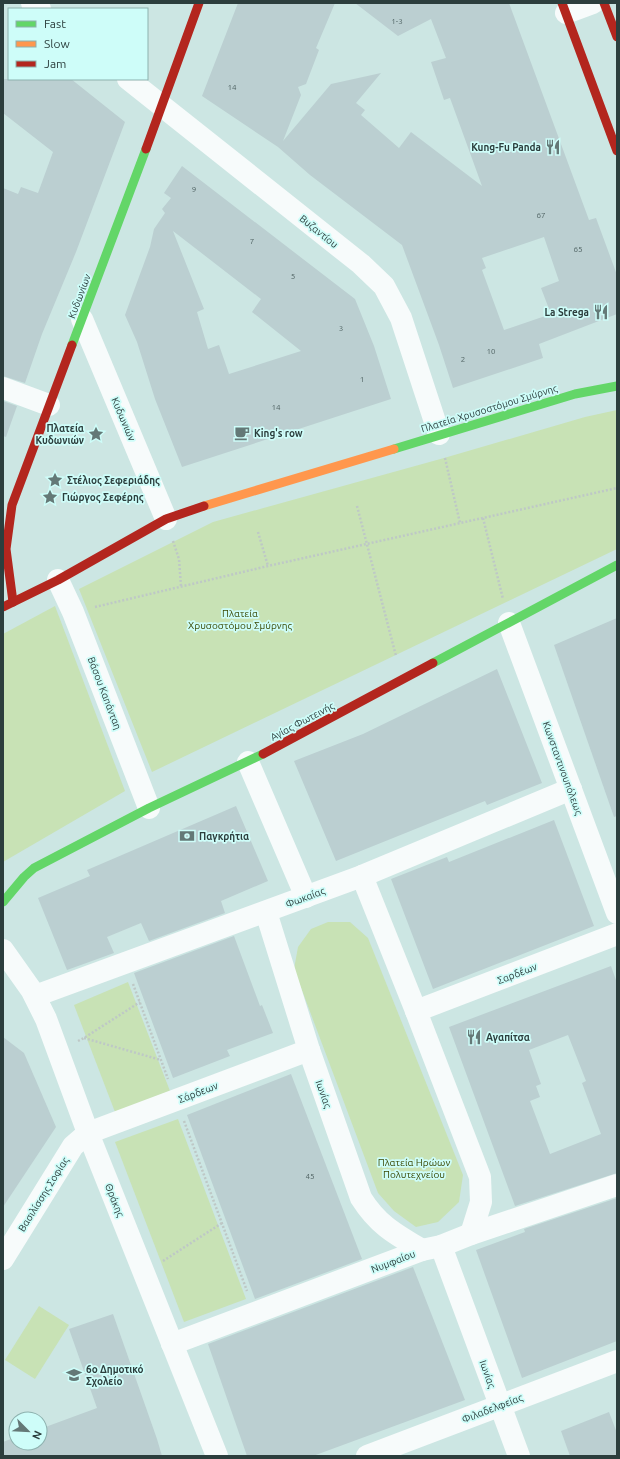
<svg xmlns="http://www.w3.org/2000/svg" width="620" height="1459" font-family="Ubuntu,sans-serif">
<rect width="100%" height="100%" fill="#cce6e3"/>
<g fill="#c8e2b5">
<path d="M617 410V549L152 772 79 589 213 522 444 458 585 417Z"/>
<path d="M55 606 125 791 3 862V634Z"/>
<path d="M328 922H350L368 938 463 1175 459 1202 438 1222 416 1227 394 1211 378 1193 294 969 298 947 311 929Z"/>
<path d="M128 982 170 1091 115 1112 74 1005Z"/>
<path d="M178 1119 246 1299 184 1322 115 1142Z"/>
<path d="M39 1306 69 1325 35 1379 5 1360Z"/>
</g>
<g fill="#bbcfd1" fill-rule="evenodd">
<path d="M238 3H335L316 48 319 50 306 84 298 87 301 95 283 141 331 84 381 73 356 103 365 110 361 115 399 148 411 132 482 186 450 98 444 100 431 62 446 58 431 19 398 36 355 3H509L589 220 596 218 617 275V314L539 344 543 358 453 388 439 345 402 245 310 175 278 147 202 96ZM544 237 559 281 541 288 551 314 504 330 482 270 486 268 482 258Z"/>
<path d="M3 79H71L125 122 76 252 42 334 25 383 3 376V188L18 194 21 187 38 193 53 152 3 113Z"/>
<path d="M182 166 355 299 374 346 391 399 182 467 155 399 137 342 125 315 150 247 154 229 165 213 162 209 171 198 164 193ZM173 231 261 299 252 312 301 351 229 374 219 345 208 349 197 312 204 309Z"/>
<path d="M3 401 17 406 6 437 3 436Z"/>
<path d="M617 618V816L614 817 554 645Z"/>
<path d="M497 669 542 783 487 805 485 801 336 861 294 761 363 734Z"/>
<path d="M236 806 268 881 221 901 225 913 149 941 141 923 107 937 114 953 67 970 38 898 90 876 87 870Z"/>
<path d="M554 820 594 926 433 989 391 879 447 857 449 862Z"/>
<path d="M234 936 260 1006 262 1005 273 1033 227 1050 230 1056 173 1078 134 973Z"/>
<path d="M611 966 617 983V1173L515 1206 449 1027ZM568 1035 586 1081 582 1083 601 1134 550 1154 530 1101 540 1097 536 1086 541 1084 529 1050Z"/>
<path d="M3 1037 24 1053 56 1127 3 1207Z"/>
<path d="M291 1074 362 1259 255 1299 187 1115Z"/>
<path d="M617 1198V1341L522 1378 476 1250 525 1232 524 1229Z"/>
<path d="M413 1267 465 1400 313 1456H247L208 1344Z"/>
<path d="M113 1314 157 1439 162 1456H3V1442L16 1437V1443H40V1429L97 1408 69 1329Z"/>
<path d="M609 1412 617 1433V1456H570L561 1431Z"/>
</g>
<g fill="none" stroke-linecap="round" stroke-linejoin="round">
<g stroke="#bec8c6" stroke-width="2.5" stroke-dasharray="2 2" stroke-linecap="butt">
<path d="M445 458 460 523"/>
<path d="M357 506 396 656"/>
<path d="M483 518 503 599"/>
<path d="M258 532 268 566"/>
<path d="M173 541 179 559 181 586"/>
<path d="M95 607 268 566 617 488"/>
<path d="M133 984 168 1079"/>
<path d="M84 1038 161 1060"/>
<path d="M78 1041 84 1038 140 1002"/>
<path d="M184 1121 247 1291"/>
<path d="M163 1261 222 1223"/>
</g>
<g stroke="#f7fbfb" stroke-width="22">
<path d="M32 3 40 9"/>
<path d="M566 13 593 3"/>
<path d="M128 79 361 264 384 286 401 318 439 434"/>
<path d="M82 319 166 519"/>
<path d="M3 388 49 405"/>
<path d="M58 580 73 612 149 808"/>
<path d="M509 623 617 913"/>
<path d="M248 762 306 897"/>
<path d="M362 876 416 1011 480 1177 481 1202 471 1234"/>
<path d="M266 912 309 1050 361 1198C378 1225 395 1234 422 1250"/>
<path d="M3 950 32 991 46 1019 88 1133 217 1456"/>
<path d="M35 996 362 876 571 789"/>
<path d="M416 1011 617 934"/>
<path d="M441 1246 519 1456"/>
<path d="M3 1259 73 1146 88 1133 309 1050"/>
<path d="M172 1344 422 1250 441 1246 471 1234 617 1185"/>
<path d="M367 1456 617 1361"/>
</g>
<g stroke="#63d668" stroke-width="9">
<path d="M72 345 146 149"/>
<path d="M394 449 575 394 617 386"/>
<path d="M433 663 617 565"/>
<path d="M3 902 24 877 34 868 149 808 263 754"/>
</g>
<path stroke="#ff974d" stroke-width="9" d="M204 506 394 449"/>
<g stroke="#b3261e" stroke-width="9">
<path d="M562 3 617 151"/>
<path d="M604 3 617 37"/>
<path d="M146 149 199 3"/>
<path d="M13 602 6 549 12 505 72 345"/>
<path d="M3 607 58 580 166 519 204 506"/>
<path d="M263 754 433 663"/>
</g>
</g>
<defs>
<g id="restaurant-bare" transform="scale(1.2)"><path d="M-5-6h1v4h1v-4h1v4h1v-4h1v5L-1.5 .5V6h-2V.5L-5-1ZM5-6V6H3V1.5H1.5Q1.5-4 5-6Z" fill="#647977" stroke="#cefdf9" stroke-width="2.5" paint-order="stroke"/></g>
<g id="cafe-bare" transform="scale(1.2)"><path d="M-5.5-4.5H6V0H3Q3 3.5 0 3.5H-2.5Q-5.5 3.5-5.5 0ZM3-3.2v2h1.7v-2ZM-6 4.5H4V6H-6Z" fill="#647977" stroke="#cefdf9" stroke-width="2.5" paint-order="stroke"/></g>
<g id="sight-bare" transform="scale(1.2)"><path d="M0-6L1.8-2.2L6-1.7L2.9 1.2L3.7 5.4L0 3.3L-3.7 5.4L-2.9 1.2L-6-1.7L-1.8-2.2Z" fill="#647977" stroke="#cefdf9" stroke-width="2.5" paint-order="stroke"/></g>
<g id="bank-bare" transform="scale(1.2)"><path d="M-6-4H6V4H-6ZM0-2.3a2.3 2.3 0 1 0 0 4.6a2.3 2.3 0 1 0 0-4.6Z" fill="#647977" stroke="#cefdf9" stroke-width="2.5" paint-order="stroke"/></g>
<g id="school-bare" transform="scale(1.2)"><path d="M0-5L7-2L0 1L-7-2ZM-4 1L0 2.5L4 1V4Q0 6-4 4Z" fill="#647977" stroke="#cefdf9" stroke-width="2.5" paint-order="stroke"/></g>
</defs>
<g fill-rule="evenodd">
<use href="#restaurant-bare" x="553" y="147"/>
<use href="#restaurant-bare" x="601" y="312"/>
<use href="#cafe-bare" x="242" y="433"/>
<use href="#sight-bare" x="96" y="434"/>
<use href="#sight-bare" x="55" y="480"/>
<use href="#sight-bare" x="50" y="497"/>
<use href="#bank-bare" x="187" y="836"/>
<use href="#restaurant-bare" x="474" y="1037"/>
<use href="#school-bare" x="74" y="1375"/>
</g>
<g text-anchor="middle" stroke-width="3.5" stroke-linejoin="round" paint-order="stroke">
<g font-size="8" fill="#506363">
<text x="397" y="24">1-3</text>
<text x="232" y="90">14</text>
<text x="194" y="192">9</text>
<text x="541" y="218">67</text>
<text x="252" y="244">7</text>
<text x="578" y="252">65</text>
<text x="293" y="279">5</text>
<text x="341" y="331">3</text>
<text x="491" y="354">10</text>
<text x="463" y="362">2</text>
<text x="362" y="382">1</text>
<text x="276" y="410">14</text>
<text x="310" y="1179">45</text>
</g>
<g font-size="10" font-weight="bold" fill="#2c3e3d" stroke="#cefdf9" text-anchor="start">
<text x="541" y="151" text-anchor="end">Kung-Fu Panda</text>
<text x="589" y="316" text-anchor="end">La Strega</text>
<text x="84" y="432" text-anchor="end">Πλατεία<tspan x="84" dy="12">Κυδωνιών</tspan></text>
<text x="254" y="437">King's row</text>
<text x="67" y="484">Στέλιος Σεφεριάδης</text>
<text x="62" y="501">Γιώργος Σεφέρης</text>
<text x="199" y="840">Παγκρήτια</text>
<text x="486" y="1041">Αγαπίτσα</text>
<text x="86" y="1373">6ο Δημοτικό<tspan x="86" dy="12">Σχολείο</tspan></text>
</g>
<g font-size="10" fill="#2c3e3d" stroke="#cefdf9">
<text transform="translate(319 231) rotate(39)" y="4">Βυζαντίου</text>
<text transform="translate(79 296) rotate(-69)" y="4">Κυδωνίων</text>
<text transform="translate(489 408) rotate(-17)" y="4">Πλατεία Χρυσοστόμου Σμύρνης</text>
<text transform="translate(124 419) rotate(67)" y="4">Κυδωνιών</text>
<text transform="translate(105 693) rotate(69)" y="4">Βάσου Καπάνταη</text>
<text transform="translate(302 721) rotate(-28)" y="4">Αγίας Φωτεινής</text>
<text transform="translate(563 768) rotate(70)" y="4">Κωνσταντινουπόλεως</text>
<text transform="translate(305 897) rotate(-21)" y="4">Φωκαίας</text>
<text transform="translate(517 973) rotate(-21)" y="4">Σαρδέων</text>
<text transform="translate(198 1092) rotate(-21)" y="4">Σάρδεων</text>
<text transform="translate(324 1094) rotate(70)" y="4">Ιωνίας</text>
<text transform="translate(43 1194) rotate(-58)" y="4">Βασιλίσσης Σοφίας</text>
<text transform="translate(115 1200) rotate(68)" y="4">Θράκης</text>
<text transform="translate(393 1261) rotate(-21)" y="4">Νυμφαίου</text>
<text transform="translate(488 1374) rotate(70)" y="4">Ιωνίας</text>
<text transform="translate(492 1408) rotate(-21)" y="4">Φιλαδελφείας</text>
</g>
<g font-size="10" fill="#384701" stroke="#cefdf9">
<text x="240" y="617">Πλατεία<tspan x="240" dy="12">Χρυσοστόμου Σμύρνης</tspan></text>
<text x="414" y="1166">Πλατεία Ηρώων<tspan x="414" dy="12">Πολυτεχνείου</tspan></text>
</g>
</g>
<rect width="620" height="1459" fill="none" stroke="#2c3e3d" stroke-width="8"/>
<rect x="8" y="8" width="140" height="72" fill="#cefdf9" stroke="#8db1ae"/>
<rect x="16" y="21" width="20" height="6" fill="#63d668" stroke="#8db1ae"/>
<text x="44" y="28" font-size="12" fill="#2c3e3d">Fast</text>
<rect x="16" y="41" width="20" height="6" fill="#ff974d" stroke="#8db1ae"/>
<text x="44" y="48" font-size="12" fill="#2c3e3d">Slow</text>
<rect x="16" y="61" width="20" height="6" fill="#b3261e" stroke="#8db1ae"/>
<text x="44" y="68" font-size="12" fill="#2c3e3d">Jam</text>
<g transform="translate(28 1431) rotate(114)"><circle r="19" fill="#cefdf9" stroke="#8db1ae"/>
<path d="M0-3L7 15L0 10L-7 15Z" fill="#647977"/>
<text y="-6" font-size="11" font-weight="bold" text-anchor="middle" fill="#2c3e3d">N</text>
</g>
</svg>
